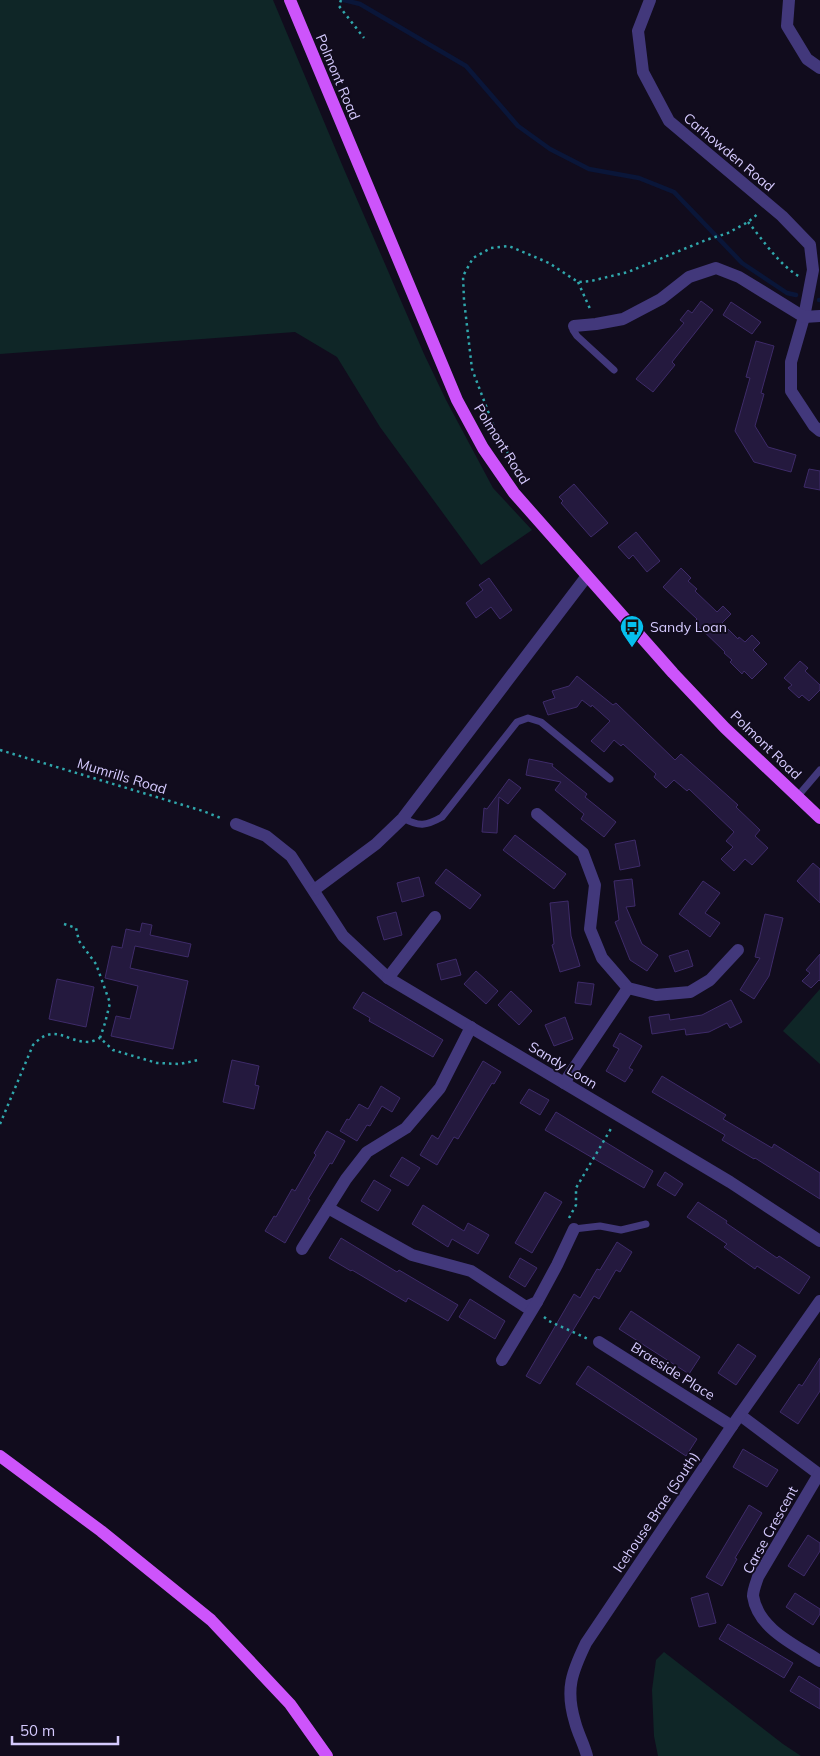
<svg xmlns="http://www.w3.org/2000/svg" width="820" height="1756" font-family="Mulish,sans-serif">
<rect width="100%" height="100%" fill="#110c1d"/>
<g fill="#0f2627">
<path d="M0 0H273L343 167 424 354 446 400 493 488 532 530 481 565 380 427 337 357 295 332 0 354Z"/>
<path d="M820 989V1064L783 1031Z"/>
<path d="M664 1652 783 1744 801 1756H658L654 1736 652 1690 656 1660Z"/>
</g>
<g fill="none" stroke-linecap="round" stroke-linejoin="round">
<g stroke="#0a1639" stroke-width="4.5">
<path d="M344 0 360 4 466 66 518 126 550 149 589 169 639 178 674 192 742 263 787 293 796 295"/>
<path d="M819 300H820"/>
</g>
</g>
<g fill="#24193e" stroke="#3e2b69">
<path d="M701 301 713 310 672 362 675 365 653 392 636 379 684 323 680 320 688 310 692 313Z"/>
<path d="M731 302 761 322 752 334 723 315Z"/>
<path d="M756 341 774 346 761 393 764 394 755 426 768 447 796 455 791 472 754 462 735 431 750 378 746 377Z"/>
<path d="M809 469 820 471V490L804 487Z"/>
<path d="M574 484 608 523 591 537 561 503 563 501 559 497Z"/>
<path d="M636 532 660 561 647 572 633 555 629 559 618 547Z"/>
<path d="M681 568 691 578 688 581 697 589 695 591 717 612 723 606 731 614 722 623 738 639 739 637 745 642 752 635 760 643 753 650 767 664 752 679 744 671 742 674 730 662 732 660 724 653 725 652 694 622 697 619 663 587Z"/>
<path d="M489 578 512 610 500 619 491 607 476 618 466 603 483 590 479 585Z"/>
<path d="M800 661 808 668 805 671 820 685V690L809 701 802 695 799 698 788 688 792 685 784 678Z"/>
<path d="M577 676 613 705 616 703 675 760 681 754 738 805 736 807 760 830 755 836 768 848 752 865 745 859 734 871 721 859 733 847 726 841 734 832 689 789 687 791 674 780 666 788 654 777 656 774 623 744 621 746 614 740 604 752 591 741 610 721 592 705 591 707 582 700 577 707 548 715 543 702 555 698 552 691 569 686Z"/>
<path d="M529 759 553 764 552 766 587 794 585 797 616 822 604 837 581 819 584 814 555 790 561 782 526 775Z"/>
<path d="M509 779 521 788 508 804 499 797 497 833 482 832 484 808 487 809Z"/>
<path d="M515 835 566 874 554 889 503 850Z"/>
<path d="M635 840 640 866 620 870 615 844Z"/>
<path d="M813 863 820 869V903L797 881Z"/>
<path d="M446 869 481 895 470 909 435 883Z"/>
<path d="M419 877 424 896 402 902 397 883Z"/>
<path d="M632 879 635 906 626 907 642 944 658 955 647 971 630 960 615 922 619 920 614 881Z"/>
<path d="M703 881 720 893 705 913 720 923 710 937 679 914Z"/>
<path d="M568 901 571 936 580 966 560 972 552 945 554 944 550 903Z"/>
<path d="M396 912 402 935 384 940 377 917Z"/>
<path d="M765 914 783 918 769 976 754 999 740 990 760 958 755 957Z"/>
<path d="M142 923 152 925 150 935 191 944 188 957 135 946 130 968 188 981 173 1049 111 1036 116 1016 130 1019 138 986 105 978 112 946 122 948 126 929 140 932Z"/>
<path d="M688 950 693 966 675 972 669 956Z"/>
<path d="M820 954V981L819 980 811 988 802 981 810 973 806 970Z"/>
<path d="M456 959 461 975 441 980 437 964Z"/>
<path d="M476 971 498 991 486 1004 464 984Z"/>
<path d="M57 979 94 987 86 1027 49 1019Z"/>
<path d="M578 982 594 984 591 1005 575 1003Z"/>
<path d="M511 991 532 1011 519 1025 498 1005Z"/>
<path d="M363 992 443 1040 433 1057 369 1021 370 1018 353 1008Z"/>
<path d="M731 1000 742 1022 730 1028 727 1023 709 1032 686 1035 685 1029 652 1034 649 1017 669 1014 670 1020 702 1015Z"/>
<path d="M565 1017 573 1039 554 1046 545 1025Z"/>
<path d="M620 1033 642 1046 629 1068 633 1070 625 1082 606 1071 619 1049 613 1046Z"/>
<path d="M232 1060 259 1066 255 1085 259 1086 254 1109 223 1102Z"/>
<path d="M483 1061 501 1072 494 1084 492 1083 458 1139 454 1137 437 1165 420 1155 432 1135 438 1139Z"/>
<path d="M662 1076 726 1115 723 1119 772 1148 774 1144 820 1173V1199L755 1158 754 1159 722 1140 725 1135 652 1092Z"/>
<path d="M381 1086 400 1098 392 1112 382 1106 370 1126 367 1125 357 1141 340 1131 347 1119 349 1120 359 1104 368 1109Z"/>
<path d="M529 1089 549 1100 540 1115 520 1103Z"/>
<path d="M556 1112 653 1171 644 1188 545 1130Z"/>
<path d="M327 1131 345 1141 332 1164 330 1163 308 1199 310 1200 285 1243 265 1231 274 1216 276 1217 292 1189 295 1191 316 1155 314 1153Z"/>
<path d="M402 1157 420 1168 408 1186 390 1176Z"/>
<path d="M665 1172 683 1184 675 1196 657 1185Z"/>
<path d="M374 1180 391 1190 378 1211 361 1201Z"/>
<path d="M545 1192 562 1202 532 1253 515 1243Z"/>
<path d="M698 1202 727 1221 726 1223 777 1258 779 1256 810 1277 799 1294 757 1266 755 1269 724 1247 727 1244 687 1217Z"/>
<path d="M423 1205 464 1231 468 1223 489 1235 478 1254 452 1239 448 1247 412 1224Z"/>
<path d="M341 1238 397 1272 399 1270 458 1305 448 1321 408 1298 406 1302 352 1270 351 1271 329 1258Z"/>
<path d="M617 1242 632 1252 620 1272 616 1270 599 1299 594 1296 540 1384 526 1376 574 1294 580 1298 597 1269 600 1270Z"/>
<path d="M520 1258 537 1268 525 1287 509 1277Z"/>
<path d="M470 1299 505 1321 495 1339 459 1317Z"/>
<path d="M631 1311 700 1357 689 1374 619 1329Z"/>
<path d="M738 1344 756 1356 736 1385 718 1373Z"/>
<path d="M820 1358V1391L798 1424 780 1412 799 1384 802 1386Z"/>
<path d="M588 1366 697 1439 686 1456 576 1384Z"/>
<path d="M743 1449 778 1470 767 1487 733 1467Z"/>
<path d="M749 1505 762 1513 735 1558 737 1559 722 1586 706 1577Z"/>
<path d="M808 1535 820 1543V1551L804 1576 788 1566Z"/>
<path d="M708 1593 716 1623 699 1627 691 1598Z"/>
<path d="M795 1593 820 1609V1614L813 1625 786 1607Z"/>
<path d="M728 1624 793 1663 784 1678 719 1639Z"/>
<path d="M799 1676 820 1689V1709L790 1691Z"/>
</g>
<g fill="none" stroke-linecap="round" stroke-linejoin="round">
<g stroke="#30a7ac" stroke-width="2.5" stroke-dasharray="2.5 4" stroke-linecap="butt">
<path d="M341 0 339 6 364 38"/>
<path d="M748 222C763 240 779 265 800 277"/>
<path d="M578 282 591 311"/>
<path d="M523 482 524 480 497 435 472 369 464 300 463 276 473 258 491 248 509 246 549 263 578 282 591 281 628 272 706 240 728 233 748 222 759 213"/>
<path d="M0 750 203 811 223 819"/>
<path d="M64 924 76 928 79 941 96 964 110 1003 105 1023 100 1038 113 1050 157 1063 180 1064 198 1060"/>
<path d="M0 1124 33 1045C55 1022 65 1042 89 1042 92 1042 97 1039 100 1038"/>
<path d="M569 1218 576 1205V1188L612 1127"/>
<path d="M544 1317 549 1321 588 1339"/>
</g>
<g stroke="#42387b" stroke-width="7">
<path d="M574 326 573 330 577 336 614 370"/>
<path d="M797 797 820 770"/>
<path d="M403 818C419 827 426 826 442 817L517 722 528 718 541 722 610 779"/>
<path d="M574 1229 600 1226 621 1230 646 1224"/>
</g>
<g stroke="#42387b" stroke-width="12">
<path d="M650 0 638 31 643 72 669 121 782 216 810 245 813 270 804 317 791 362V391L814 426 820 431"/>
<path d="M789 0 787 26 807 59 820 68"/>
<path d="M574 326 596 324 623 319 661 299 689 277 716 268 739 277 804 317 820 316"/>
<path d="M537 814 583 853 595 885 590 929 602 958 628 988 656 995 690 992 710 980 738 950"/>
<path d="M236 824 266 836 291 856 343 936 388 978 730 1182 820 1241"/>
<path d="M314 890 376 844 403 818 587 576"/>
<path d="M388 978 435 917"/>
<path d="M564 1083 628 988"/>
<path d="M328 1208 412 1255 471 1271 526 1307 537 1302 557 1265 574 1229"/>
<path d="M302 1249 346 1179 367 1152 406 1128 440 1088 471 1027"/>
<path d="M599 1342 732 1426"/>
<path d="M502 1360 537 1302"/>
<path d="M740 1415 820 1475"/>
<path d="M819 1474 758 1577C756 1583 753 1590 753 1596 758 1629 795 1645 820 1661"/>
<path d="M587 1756C584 1744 578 1734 575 1722 565 1689 572 1672 586 1643L732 1426 820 1301"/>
</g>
<g stroke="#cd54fb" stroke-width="12">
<path d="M290 0 457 400 483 448 514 493 673 673 725 728 820 818"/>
<path d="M0 1456 101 1531 211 1620 290 1704 327 1756"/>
</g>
</g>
<defs>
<g id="bus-pin" transform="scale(1.25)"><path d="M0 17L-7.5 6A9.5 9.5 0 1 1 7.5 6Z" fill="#06bfee" stroke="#110c1d"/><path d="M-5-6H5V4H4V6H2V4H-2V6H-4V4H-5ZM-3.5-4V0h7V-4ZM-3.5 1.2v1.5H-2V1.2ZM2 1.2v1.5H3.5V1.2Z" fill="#111"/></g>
</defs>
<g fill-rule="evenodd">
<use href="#bus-pin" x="632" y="627"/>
</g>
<g text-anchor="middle" stroke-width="4" stroke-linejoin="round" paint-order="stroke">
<g font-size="14" fill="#d5cafe" stroke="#110c1d">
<text transform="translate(338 77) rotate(67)" y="5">Polmont Road</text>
<text transform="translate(729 152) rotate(40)" y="5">Carhowden Road</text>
<text transform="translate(502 444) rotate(58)" y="5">Polmont Road</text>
<text transform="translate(766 745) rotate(44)" y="5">Polmont Road</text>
<text transform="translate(122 776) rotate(17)" y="5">Mumrills Road</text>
<text transform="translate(563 1065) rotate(31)" y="5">Sandy Loan</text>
<text transform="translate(673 1371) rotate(32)" y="5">Braeside Place</text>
<text transform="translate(656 1512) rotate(-56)" y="5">Icehouse Brae (South)</text>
<text transform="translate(770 1530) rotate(-61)" y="5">Carse Crescent</text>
</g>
<g font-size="14" fill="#d5cafe" stroke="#110c1d" text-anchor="start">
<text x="650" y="632">Sandy Loan</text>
</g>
</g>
<path d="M12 1736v8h106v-8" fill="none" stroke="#d5cafe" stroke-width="2.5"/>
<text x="20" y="1736" font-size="15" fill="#d5cafe" stroke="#110c1d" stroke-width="4" paint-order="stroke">50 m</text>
</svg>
